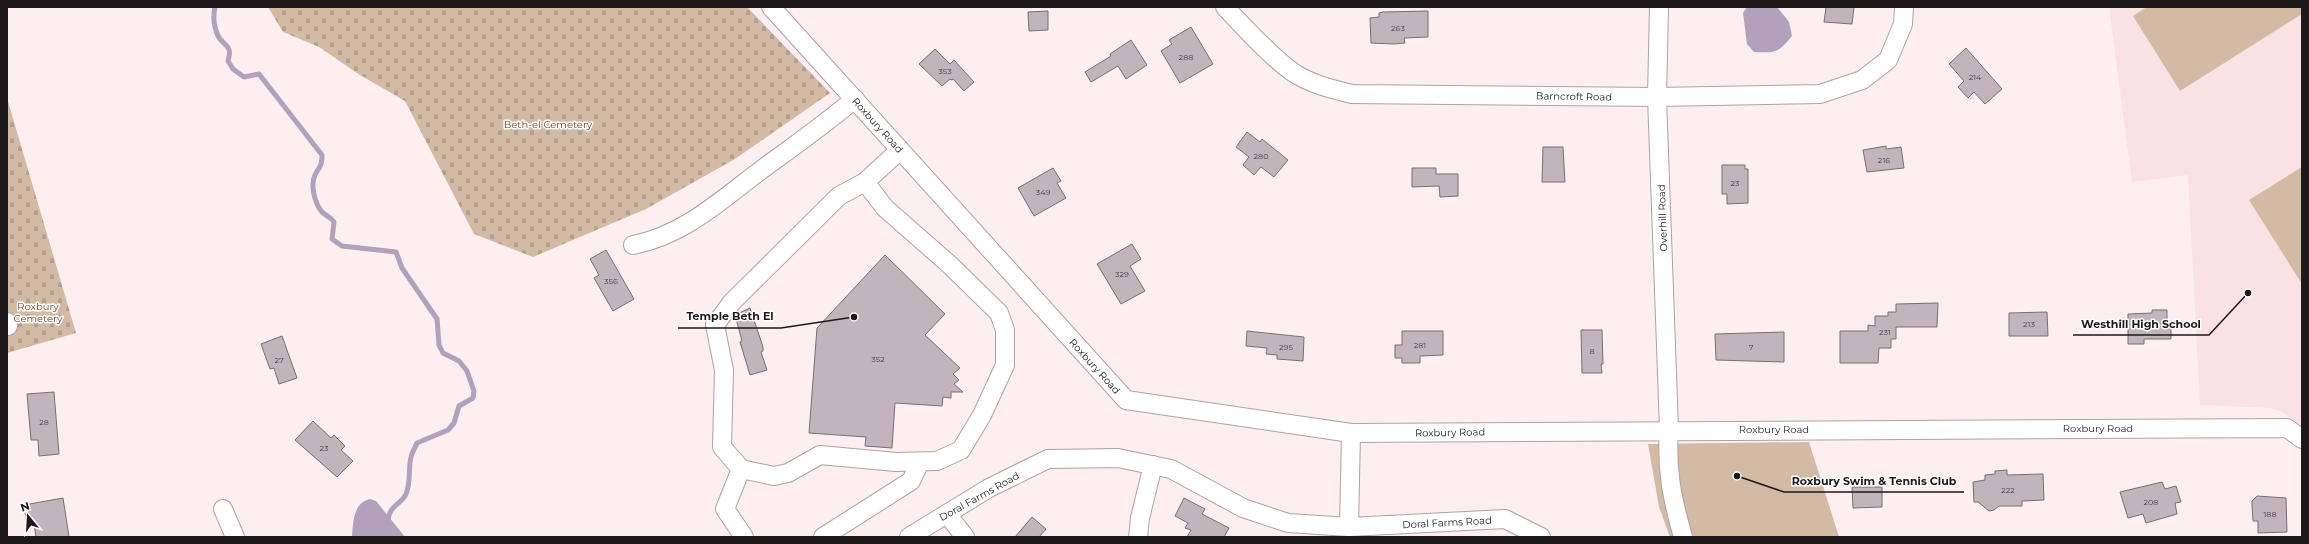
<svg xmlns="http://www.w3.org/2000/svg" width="2309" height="544" font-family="Montserrat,sans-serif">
<defs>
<pattern id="cemetery-stones" width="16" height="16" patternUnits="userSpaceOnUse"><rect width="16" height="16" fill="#d3baa5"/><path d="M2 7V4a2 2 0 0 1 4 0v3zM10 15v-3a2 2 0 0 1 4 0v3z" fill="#b59f8d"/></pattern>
</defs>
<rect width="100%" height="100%" fill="#fdeef0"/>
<path fill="#f9e1e4" d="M2109 7H2302V426L2284 413 2272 408 2200 405 2188 175 2132 182Z"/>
<g fill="url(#cemetery-stones)">
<path d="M268 7H747L830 93 735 159 646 209 533 257 474 234 405 101 360 75 319 47 283 32Z"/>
<path d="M7 98 76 333 7 353Z"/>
</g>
<g fill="#d3baa5">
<path d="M2147 7H2302V14L2180 91 2133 16Z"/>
<path d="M2302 167V284L2249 200Z"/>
<path d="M1809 442 1839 537H1670L1659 507 1648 444Z"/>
</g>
<g fill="#b2a0bc">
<path d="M1747 7 1778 8 1789 22 1792 36C1778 53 1776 53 1754 52L1747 44 1743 13Z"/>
<path d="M370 499 376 501 405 537H352C353 523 353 503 370 499Z"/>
</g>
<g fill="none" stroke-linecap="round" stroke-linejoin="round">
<path stroke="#b2a0bc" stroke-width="5" d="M215 7C213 16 214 27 218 36 224 47 233 44 228 61L233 69 244 77 259 74 322 155C322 167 320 165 315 175 310 185 315 204 322 212 326 216 331 217 334 222L332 239 342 246 396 252 402 268 437 319 439 345 443 353 459 361 467 371 474 391 473 398 459 406 454 423 448 430 417 443C415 448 412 452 411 457 408 469 411 483 406 494 401 505 389 505 388 521"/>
</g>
<g fill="#c1b5bc" stroke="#796e75">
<path d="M1826 7H1854L1852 24 1824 22Z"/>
<path d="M1048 11V30L1029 31 1028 12Z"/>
<path d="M1428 11V37L1404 38 1405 43 1394 44 1371 43 1370 18 1379 17V13L1383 12Z"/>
<path d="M1191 27 1213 64 1180 83 1161 51 1172 44 1169 40Z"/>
<path d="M1131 40 1147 65 1126 79 1118 66 1091 82 1085 72 1111 56 1110 54Z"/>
<path d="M1966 48 2002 89 1985 104 1974 92 1968 98 1958 87 1964 81 1949 64Z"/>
<path d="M935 49 950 64 954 60 974 82 964 91 953 79 951 80 950 79 942 86 919 64Z"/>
<path d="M1247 132 1260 142 1262 139 1288 160 1274 177 1261 167 1254 175 1243 165 1249 157 1236 147Z"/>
<path d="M1886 146V149L1901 147 1904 168 1867 172 1863 150Z"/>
<path d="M1543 147H1563L1565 182H1542Z"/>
<path d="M1722 165H1745V169H1748V203L1727 204V194H1722Z"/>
<path d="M1053 168 1061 181 1057 183 1066 198 1034 216 1018 188Z"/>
<path d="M1412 168H1436V174H1458V196L1440 197 1439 186 1412 187Z"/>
<path d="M1132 244 1141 259 1130 266 1145 291 1121 304 1097 264Z"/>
<path d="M606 250 634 299 613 311 594 278 599 275 590 259Z"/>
<path d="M885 255 945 314 925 335 960 368 953 374 959 380 954 384 963 392H951V398L943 397 942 406 895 403 892 448 865 446 866 437 809 433 817 328Z"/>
<path d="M1938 303 1937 327H1896V339H1891V348H1879L1878 363H1840V331H1868V325L1875 326V316H1888V312H1896V304Z"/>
<path d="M750 308 763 347V351L761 352 767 370 750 375 740 342 742 341 735 315Z"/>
<path d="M2152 310H2167V322H2171V339H2144V344H2128V314L2152 313Z"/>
<path d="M2047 312 2048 336H2009V313Z"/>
<path d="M1581 330H1602L1603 364H1601L1602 373H1582Z"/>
<path d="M1247 331 1304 337 1303 361 1277 359V355L1266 354 1267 348 1246 346Z"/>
<path d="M1402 331H1443V355L1420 356V363H1402V358H1395V345H1402Z"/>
<path d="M1784 332V362L1716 360 1715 334Z"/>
<path d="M282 336 297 378 279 384 274 368 270 369 261 344Z"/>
<path d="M54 392 59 454 39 456 38 440H31L27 394Z"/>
<path d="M313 421 331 438 334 435 345 446 341 450 353 461 337 477 295 440Z"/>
<path d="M2007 470V475L2043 474 2044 500 2022 501V506H1999L1994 510 1989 511 1978 502H1974L1973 482 1985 480V475L1995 474V471Z"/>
<path d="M2162 482 2165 489 2176 486 2181 502 2175 503 2177 514 2146 523 2143 514 2128 518 2120 492Z"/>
<path d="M1852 487H1882V507L1853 508Z"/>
<path d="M2257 496 2286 498 2287 532 2258 533V521H2253L2252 505V501Z"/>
<path d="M63 498 69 537H36L34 525 27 526 24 505Z"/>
<path d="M1184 498 1205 509 1202 514 1229 528 1224 537H1187L1191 530 1185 528 1188 523 1175 516Z"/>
<path d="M1032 517 1046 529 1039 537H1015Z"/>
</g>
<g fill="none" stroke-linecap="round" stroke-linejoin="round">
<g stroke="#afa1a3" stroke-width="20">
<g id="minor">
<path d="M771 7 1126 400 1351 433 2287 428 2302 439"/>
<path d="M1225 7C1244 27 1272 58 1294 73 1311 84 1332 89 1352 94L1657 97 1820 94 1862 80 1888 60 1903 24 1904 7"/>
<path d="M1659 7 1657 97 1669 429C1666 470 1672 498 1683 537"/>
<path d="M865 182 885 208 950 265 999 313 1005 330V365L982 415 961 450 937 461 896 462 820 455 788 473 774 476 741 469 722 447 724 370 715 325 732 302 839 196 865 182 900 150"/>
<path d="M633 245C689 234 727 194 772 162 800 142 828 121 855 99"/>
<path d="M7 322 8 326"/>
<path d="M741 469 725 509 744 537"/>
<path d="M223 509 235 537"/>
<path d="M947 514 965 537"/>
<path d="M1349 527 1351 433"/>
<path d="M823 537 911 481 920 462"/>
<path d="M909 537 989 488 1048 459 1118 458 1171 469 1243 508 1288 523 1349 527 1505 519 1541 537"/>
<path d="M1138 537 1140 518 1153 465"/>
</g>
</g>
<use href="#minor" stroke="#fff" stroke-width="18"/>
</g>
<g text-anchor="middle" stroke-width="3" stroke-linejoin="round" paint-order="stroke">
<g font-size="8" fill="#463f42">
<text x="1398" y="31">263</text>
<text x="1186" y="60">288</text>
<text x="945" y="74">353</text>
<text x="1975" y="80">214</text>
<text x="1261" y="159">280</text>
<text x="1884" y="163">216</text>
<text x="1735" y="186">23</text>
<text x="1043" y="195">349</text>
<text x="1122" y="277">329</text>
<text x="611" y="284">356</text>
<text x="2029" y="327">213</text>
<text x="1885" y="335">231</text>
<text x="1420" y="348">281</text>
<text x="1286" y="350">295</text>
<text x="1751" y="350">7</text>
<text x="1592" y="354">8</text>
<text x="878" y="362">352</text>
<text x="279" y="363">27</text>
<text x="44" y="425">28</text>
<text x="324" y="451">23</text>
<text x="2008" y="493">222</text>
<text x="2151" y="505">208</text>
<text x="2270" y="517">188</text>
</g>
<g font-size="10" fill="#1d1819" stroke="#fff">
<text transform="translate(1574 96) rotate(1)" y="4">Barncroft Road</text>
<text transform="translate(878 125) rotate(48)" y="4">Roxbury Road</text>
<text transform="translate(1662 218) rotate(-92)" y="4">Overhill Road</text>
<text transform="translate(1095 366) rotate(48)" y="4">Roxbury Road</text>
<text x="2098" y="432">Roxbury Road</text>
<text x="1774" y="433">Roxbury Road</text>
<text transform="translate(1450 432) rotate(-1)" y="4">Roxbury Road</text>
<text transform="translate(979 496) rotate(-29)" y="4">Doral Farms Road</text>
<text transform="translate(1447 522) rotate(-3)" y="4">Doral Farms Road</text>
</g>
<g font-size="10" fill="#6d4621" stroke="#fff">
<text x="548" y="128">Beth-el Cemetery</text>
<text x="38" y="310">Roxbury<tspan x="38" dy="12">Cemetery</tspan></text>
</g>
</g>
<path fill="none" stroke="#1d1819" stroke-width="1.5" d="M854 317L781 328H678M2248 293L2209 335H2073M1737 476L1784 492H1964"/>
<g fill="#1d1819" stroke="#fff" stroke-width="1.5">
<circle cx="854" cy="317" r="4"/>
<circle cx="2248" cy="293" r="4"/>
<circle cx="1737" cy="476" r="4"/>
</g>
<g font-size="11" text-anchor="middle" font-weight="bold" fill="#1d1819" stroke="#fff" stroke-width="3" stroke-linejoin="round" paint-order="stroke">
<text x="730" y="320">Temple Beth El</text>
<text x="2141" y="328">Westhill High School</text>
<text x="1874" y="485">Roxbury Swim &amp; Tennis Club</text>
</g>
<rect width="2309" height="544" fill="none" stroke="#1d1819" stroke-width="16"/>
<g transform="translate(28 516) rotate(342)" stroke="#ffffff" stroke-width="3" paint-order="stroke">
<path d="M0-3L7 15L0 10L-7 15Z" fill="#1d1819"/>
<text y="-6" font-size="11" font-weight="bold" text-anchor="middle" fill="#1d1819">N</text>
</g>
</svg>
